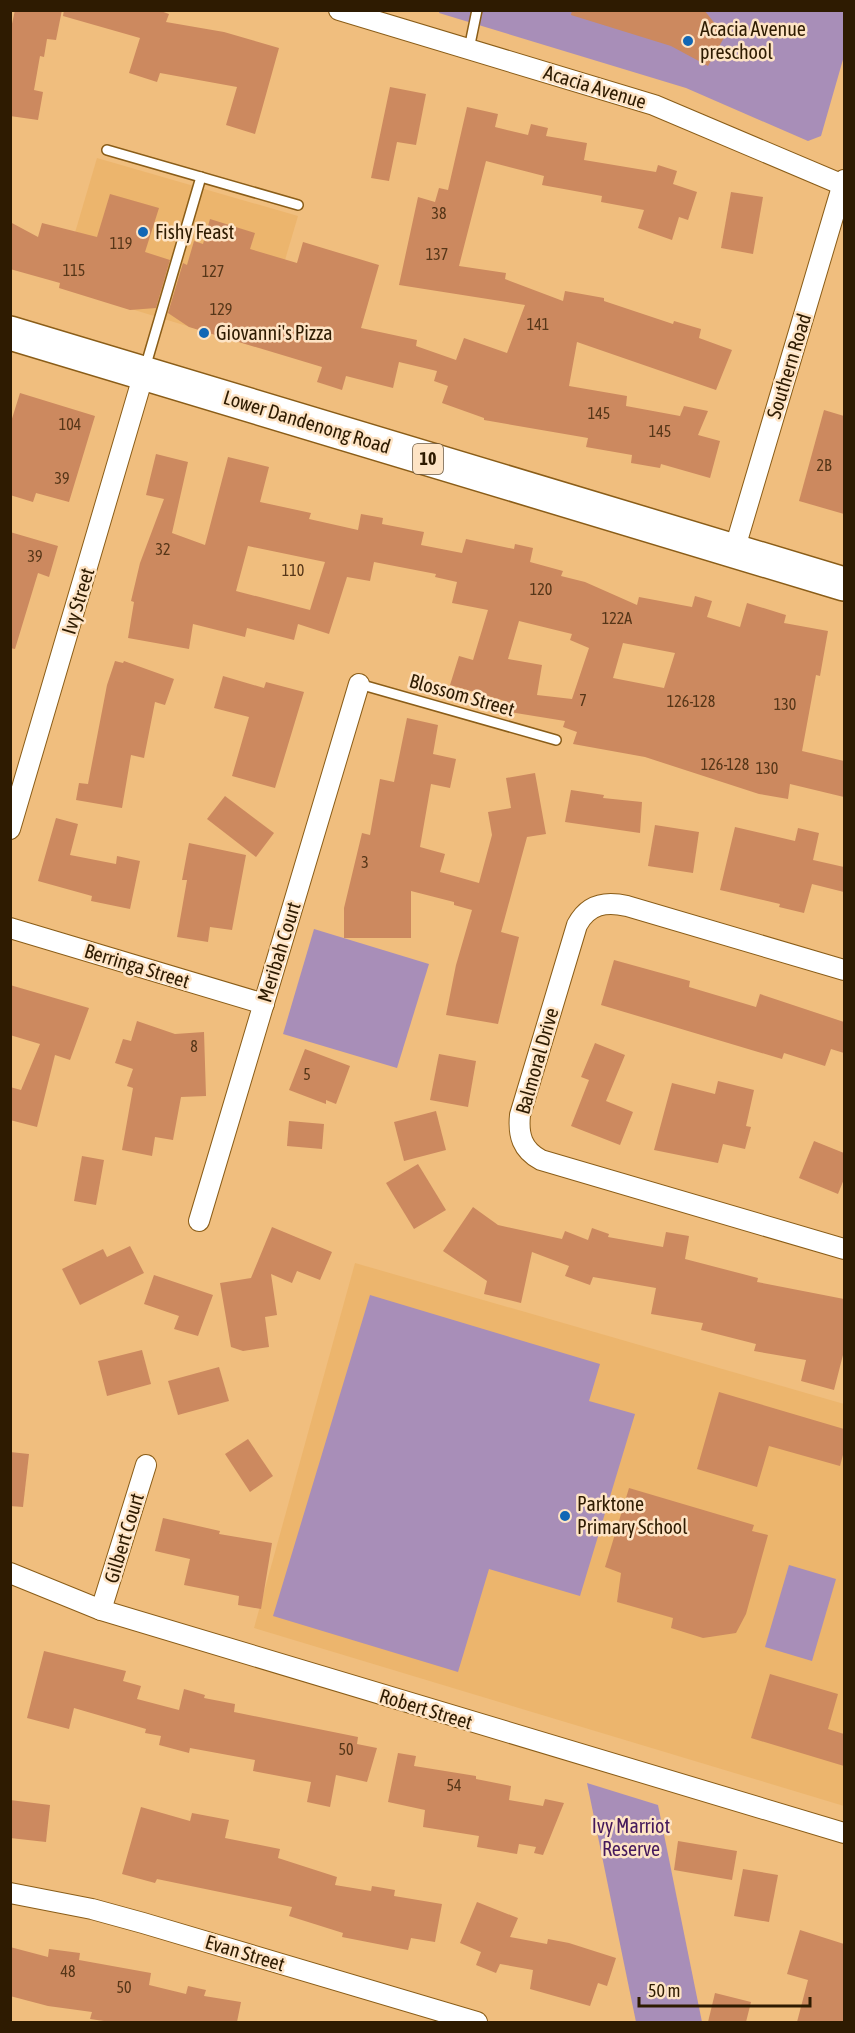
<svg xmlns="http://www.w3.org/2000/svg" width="855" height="2033" font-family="'Asap Condensed',sans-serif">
<rect width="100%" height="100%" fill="#f0be7e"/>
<g fill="#ecb56d">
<path d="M97 158 298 216 259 348 59 287Z"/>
<path d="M355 1263 844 1404V1806L254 1628Z"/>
</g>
<g fill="#a88eb8">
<path d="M440 10 844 11V56L821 136 808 141 686 88 439 13Z"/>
<path d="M314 929 429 964 397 1068 283 1034Z"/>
<path d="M370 1295 600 1364 589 1401 635 1414 580 1596 489 1569 458 1672 273 1616Z"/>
<path d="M789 1565 836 1579 812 1661 765 1647Z"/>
<path d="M587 1783 658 1805 702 2022H636Z"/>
</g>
<g fill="#cc895f" fill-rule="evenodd">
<path d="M15 10H62L56 40 47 39 44 57 40 56 34 90 43 92 38 120 10 116V33Z"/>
<path d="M64 10H158L169 14 166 22 224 32 279 48 255 134 226 125 237 87 160 73 157 82 129 73 140 38 63 16Z"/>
<path d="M572 10H704L725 36 708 66 671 46 571 15Z"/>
<path d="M390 87 426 94 416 145 397 142 389 181 371 178Z"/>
<path d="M467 107 498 114 495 127 528 135 531 124 548 128 546 136 587 143 584 160 656 172 658 165 677 171 673 184 697 192 688 220 679 217 672 240 638 228 644 210 601 202 602 196 542 185 544 176 486 161 459 266 506 273 505 279 563 301 565 291 604 298V301L673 324 674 321 701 329 699 338 732 350 716 390 577 342 569 386 627 396 626 406 680 416 684 406 708 411 698 435 720 441 710 478 661 464 660 468 631 463 632 455 586 447 588 438 484 420V418L442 403 448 386 434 381 437 371 399 362 393 388 346 376 342 390 317 382 322 367 189 327 168 313 183 263 187 265 194 241 203 244 210 219 255 233 250 249 297 263 303 242 379 265 361 328 417 340 416 346 456 360 464 338 507 353 525 305 399 285 418 197 435 202 439 188 448 190Z"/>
<path d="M731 192 763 197 753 254 721 248Z"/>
<path d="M110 194 159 208 145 252 170 260 156 308 130 310 59 288 60 283 10 269V222L38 237 42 223 97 237Z"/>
<path d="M20 393 95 416 69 502 36 493 33 502 10 495V425Z"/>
<path d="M824 410 844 416V514L799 501Z"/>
<path d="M156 454 188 462 172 533 205 545 228 457 269 467 260 502 311 513 309 519 358 530 361 514 383 518 382 524 424 532 421 545 462 553 466 539 514 549 515 544 533 548 530 562 563 571 561 576 585 582 637 605 639 597 692 607 695 596 712 601 707 617 740 627 747 603 786 615 784 623 828 631 820 676 816 675 802 751 844 761V797L790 784 788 799 759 794 645 757 573 744 577 732 563 727 565 721 503 711 505 701 450 685 459 656 473 660 488 610 452 603 457 582 435 577 436 574 374 562 370 581 347 577 329 634 298 624 294 640 247 628 245 637 193 624 189 649 128 638 134 602 131 601 140 563 164 499 146 495ZM248 546 325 562 310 610 236 591ZM519 621 572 634 570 640 589 648 572 699 537 695 542 665 508 659ZM623 643 675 653 664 688 613 678Z"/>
<path d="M10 532 58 546 49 577 38 573 15 649 10 648Z"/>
<path d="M115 661 123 663 124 661 174 679 165 705 155 702 144 758 131 755 122 808 76 800 79 783 88 784 107 685Z"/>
<path d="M223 676 264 688 266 682 304 692 275 788 232 776 249 717 214 708Z"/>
<path d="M407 718 438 725 433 754 456 759 450 788 431 784 420 847 445 854 440 872 479 883 492 835 488 812 511 808 506 778 535 773 546 834 527 837 501 932 519 937 498 1024 446 1015 456 965 472 910 454 905V902L411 891V938H344V908L362 833 370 835 380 779 394 782Z"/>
<path d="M571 790 604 795 603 798 642 802 640 833 565 822Z"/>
<path d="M225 796 274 833 256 857 207 819Z"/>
<path d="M56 818 78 824 70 855 116 864 117 856 140 861 130 909 91 901 92 896 38 881Z"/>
<path d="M655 825 699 832 693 873 648 866Z"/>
<path d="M735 827 795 841 798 828 819 833 813 860 844 867V892L812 884 804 913 779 907 780 904 720 890Z"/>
<path d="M189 843 246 855 232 930 210 927 208 942 177 937 187 880H182Z"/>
<path d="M614 960 690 981 689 987 756 1007 760 994 844 1022V1053L831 1049 825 1066 784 1053 782 1059 601 1005Z"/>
<path d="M10 985 89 1008 70 1060 55 1055 37 1127 10 1120V1087L21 1090 40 1044 10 1035Z"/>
<path d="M137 1021 175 1034 204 1032 206 1096 181 1097 173 1140 155 1137 152 1156 122 1150 133 1088 127 1086 133 1069 115 1063 123 1039 131 1041Z"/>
<path d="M595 1043 625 1055 606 1101 633 1112 620 1145 571 1126 589 1080 581 1077Z"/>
<path d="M305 1049 350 1066 336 1104 326 1100V1104L289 1090Z"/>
<path d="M439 1054 476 1061 468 1107 430 1100Z"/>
<path d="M718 1081 754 1090 746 1126 751 1127 745 1149 723 1144 718 1163 654 1150 672 1083 715 1094Z"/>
<path d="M436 1111 446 1150 404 1161 394 1122Z"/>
<path d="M289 1121 324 1124 322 1149 287 1146Z"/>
<path d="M814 1141 844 1153V1179L838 1194 799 1178Z"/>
<path d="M82 1156 104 1160 96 1205 74 1201Z"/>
<path d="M418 1164 446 1210 414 1229 386 1183Z"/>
<path d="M473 1207 498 1225 562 1239 565 1231 588 1240 592 1228 609 1234 608 1237 663 1247 666 1232 689 1236 685 1259 758 1278 757 1282 844 1299V1351L834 1390 801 1381 806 1360 754 1351 756 1344 701 1330 703 1323 651 1314 656 1288 593 1277 590 1285 565 1276 569 1266 532 1252 521 1303 484 1294 487 1281 443 1251Z"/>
<path d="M272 1227 332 1252 320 1280 297 1271 292 1283 271 1274 277 1315 265 1317 269 1347 243 1351 231 1347 220 1283 251 1278Z"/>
<path d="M130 1246 144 1273 80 1305 62 1269 103 1249 107 1257Z"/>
<path d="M154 1275 213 1295 198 1336 174 1329 179 1316 144 1304Z"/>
<path d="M142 1350 151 1384 107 1396 98 1361Z"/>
<path d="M219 1367 229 1401 178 1415 168 1381Z"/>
<path d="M719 1392 844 1429V1451L840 1466 769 1446 757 1487 697 1469Z"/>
<path d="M248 1439 273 1476 250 1492 225 1454Z"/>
<path d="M10 1452 29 1454 23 1507 10 1506Z"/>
<path d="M629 1488 754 1525 752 1531 768 1535 746 1614 736 1633 703 1638 671 1628 673 1618 617 1602 621 1573 605 1567Z"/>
<path d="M163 1518 220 1531 219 1534 272 1543 261 1609 238 1605 239 1596 184 1585 190 1559 155 1551Z"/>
<path d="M44 1651 126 1671 123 1681 141 1686 137 1699 179 1710 184 1689 205 1695 204 1698 235 1704 234 1712 358 1737 357 1744 377 1748 367 1782 336 1775 330 1807 307 1802 311 1782 253 1771 255 1760 190 1748 189 1753 159 1745 161 1736 145 1733 146 1729 74 1708 69 1729 27 1718Z"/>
<path d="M770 1674 838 1694 828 1729 844 1734V1766L751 1738Z"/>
<path d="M398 1753 416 1756 414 1766 476 1776V1779L511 1786 509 1800 543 1806 545 1799 564 1803 543 1855 534 1853 536 1847 519 1844 517 1854 477 1847 479 1836 423 1827 425 1810 388 1802Z"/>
<path d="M10 1800 50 1805 46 1842 10 1838Z"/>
<path d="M141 1807 190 1821 192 1813 229 1820 225 1838 280 1849 278 1858 337 1877 335 1885 371 1891 372 1886 395 1890 394 1896 442 1904 435 1942 411 1938 408 1950 342 1937 343 1933 289 1916 292 1907 157 1879 155 1883 122 1874Z"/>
<path d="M678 1841 737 1851 732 1880 674 1870Z"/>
<path d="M743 1869 778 1875 769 1922 734 1916Z"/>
<path d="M477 1902 518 1918 510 1937 547 1944 548 1939 569 1943 616 1958 607 1986 598 1983 590 2006 530 1989 533 1970 500 1964 496 1973 476 1965 481 1952 460 1943Z"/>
<path d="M800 1930 844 1944V2022H797L808 1980 787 1974Z"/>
<path d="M10 1947 48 1957 49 1949 80 1953 79 1960 151 1973 149 1985 186 1994 188 1986 206 1990 204 1996 241 2002 237 2022H111L90 2019 92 2012 48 2006 10 1996Z"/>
<path d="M715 1993 751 2002 746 2022H708Z"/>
</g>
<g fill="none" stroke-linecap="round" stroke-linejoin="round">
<g stroke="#8a5d18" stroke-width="12">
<g id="lane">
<path d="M469 49 477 10"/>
<path d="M107 150 298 205"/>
<path d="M145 368 201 177"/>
<path d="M359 684 556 740"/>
</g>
</g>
<g stroke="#8a5d18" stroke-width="22">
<g id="street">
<path d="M339 10 654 105 843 185"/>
<path d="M734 551 844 180"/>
<path d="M10 829 144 373"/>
<path d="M10 928 264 1004"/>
<path d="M844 970 627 906C606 901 588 904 577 925L520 1115C518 1135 522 1150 541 1160L844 1249"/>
<path d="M199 1221 359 684"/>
<path d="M10 1573 101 1610 844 1833"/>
<path d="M101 1610 146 1465"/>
<path d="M10 1893 92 1909 143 1923 477 2022"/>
</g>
</g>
<g stroke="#8a5d18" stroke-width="36">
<path id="highway" d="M10 333 844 584"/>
</g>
<use href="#lane" stroke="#fff" stroke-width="9"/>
<use href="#street" stroke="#fff" stroke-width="20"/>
<use href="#highway" stroke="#fff" stroke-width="33"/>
</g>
<g fill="#1267b5" stroke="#fee4c5" stroke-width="2">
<circle cx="688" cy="41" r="6"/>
<circle cx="143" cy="232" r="6"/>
<circle cx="204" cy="333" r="6"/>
<circle cx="565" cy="1516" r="6"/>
</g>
<g text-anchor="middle" stroke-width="5" stroke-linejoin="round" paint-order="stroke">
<g font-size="16" fill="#563618">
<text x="439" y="219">38</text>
<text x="121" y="249">119</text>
<text x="437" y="260">137</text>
<text x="74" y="276">115</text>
<text x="213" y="277">127</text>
<text x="221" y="315">129</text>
<text x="538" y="330">141</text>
<text x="599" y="419">145</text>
<text x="70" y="430">104</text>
<text x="660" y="437">145</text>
<text x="824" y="471">2B</text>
<text x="62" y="484">39</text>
<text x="163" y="555">32</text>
<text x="35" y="562">39</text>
<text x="293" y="576">110</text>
<text x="541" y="595">120</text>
<text x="617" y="624">122A</text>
<text x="583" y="706">7</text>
<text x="691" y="707">126-128</text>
<text x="785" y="710">130</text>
<text x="725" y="770">126-128</text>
<text x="767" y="774">130</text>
<text x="365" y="868">3</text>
<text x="194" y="1052">8</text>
<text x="307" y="1080">5</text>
<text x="346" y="1755">50</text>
<text x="454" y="1791">54</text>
<text x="68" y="1977">48</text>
<text x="124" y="1993">50</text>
</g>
<rect fill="#fee4c5" stroke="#6c573c" stroke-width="1.5" x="413" y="444" width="30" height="30" rx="4.5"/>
<g font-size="18" font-weight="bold" fill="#2e1b01">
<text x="428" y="465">10</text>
</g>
<g font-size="20" fill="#2e1b01" stroke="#fee4c5" text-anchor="start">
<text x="700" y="36">Acacia Avenue<tspan x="700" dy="23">preschool</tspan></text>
<text x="155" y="239">Fishy Feast</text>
<text x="216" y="340">Giovanni's Pizza</text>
<text x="577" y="1511">Parktone<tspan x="577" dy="23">Primary School</tspan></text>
</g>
<g font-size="20" fill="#2e1b01" stroke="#fee4c5">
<text transform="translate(595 87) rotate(17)" y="7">Acacia Avenue</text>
<text transform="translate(789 366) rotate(-73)" y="7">Southern Road</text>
<text transform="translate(307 422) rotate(17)" y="7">Lower Dandenong Road</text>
<text transform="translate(78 601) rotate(-73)" y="7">Ivy Street</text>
<text transform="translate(462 695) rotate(16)" y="7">Blossom Street</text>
<text transform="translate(279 952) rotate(-73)" y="7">Meribah Court</text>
<text transform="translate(137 966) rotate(17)" y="7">Berringa Street</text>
<text transform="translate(537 1061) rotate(-74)" y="7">Balmoral Drive</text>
<text transform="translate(124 1538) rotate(-73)" y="7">Gilbert Court</text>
<text transform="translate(426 1709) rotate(17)" y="7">Robert Street</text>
<text transform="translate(245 1953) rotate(17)" y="7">Evan Street</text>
</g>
<g font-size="20" fill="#45195b" stroke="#fee4c5">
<text x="631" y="1833">Ivy Marriot<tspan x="631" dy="23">Reserve</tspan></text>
</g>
</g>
<rect width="855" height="2033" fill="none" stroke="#2e1b01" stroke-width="24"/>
<path d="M639 1997v9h171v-9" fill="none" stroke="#2e1b01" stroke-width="3"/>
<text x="648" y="1997" font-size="18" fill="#2e1b01" stroke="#fee4c5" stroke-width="4.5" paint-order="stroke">50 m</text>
</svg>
